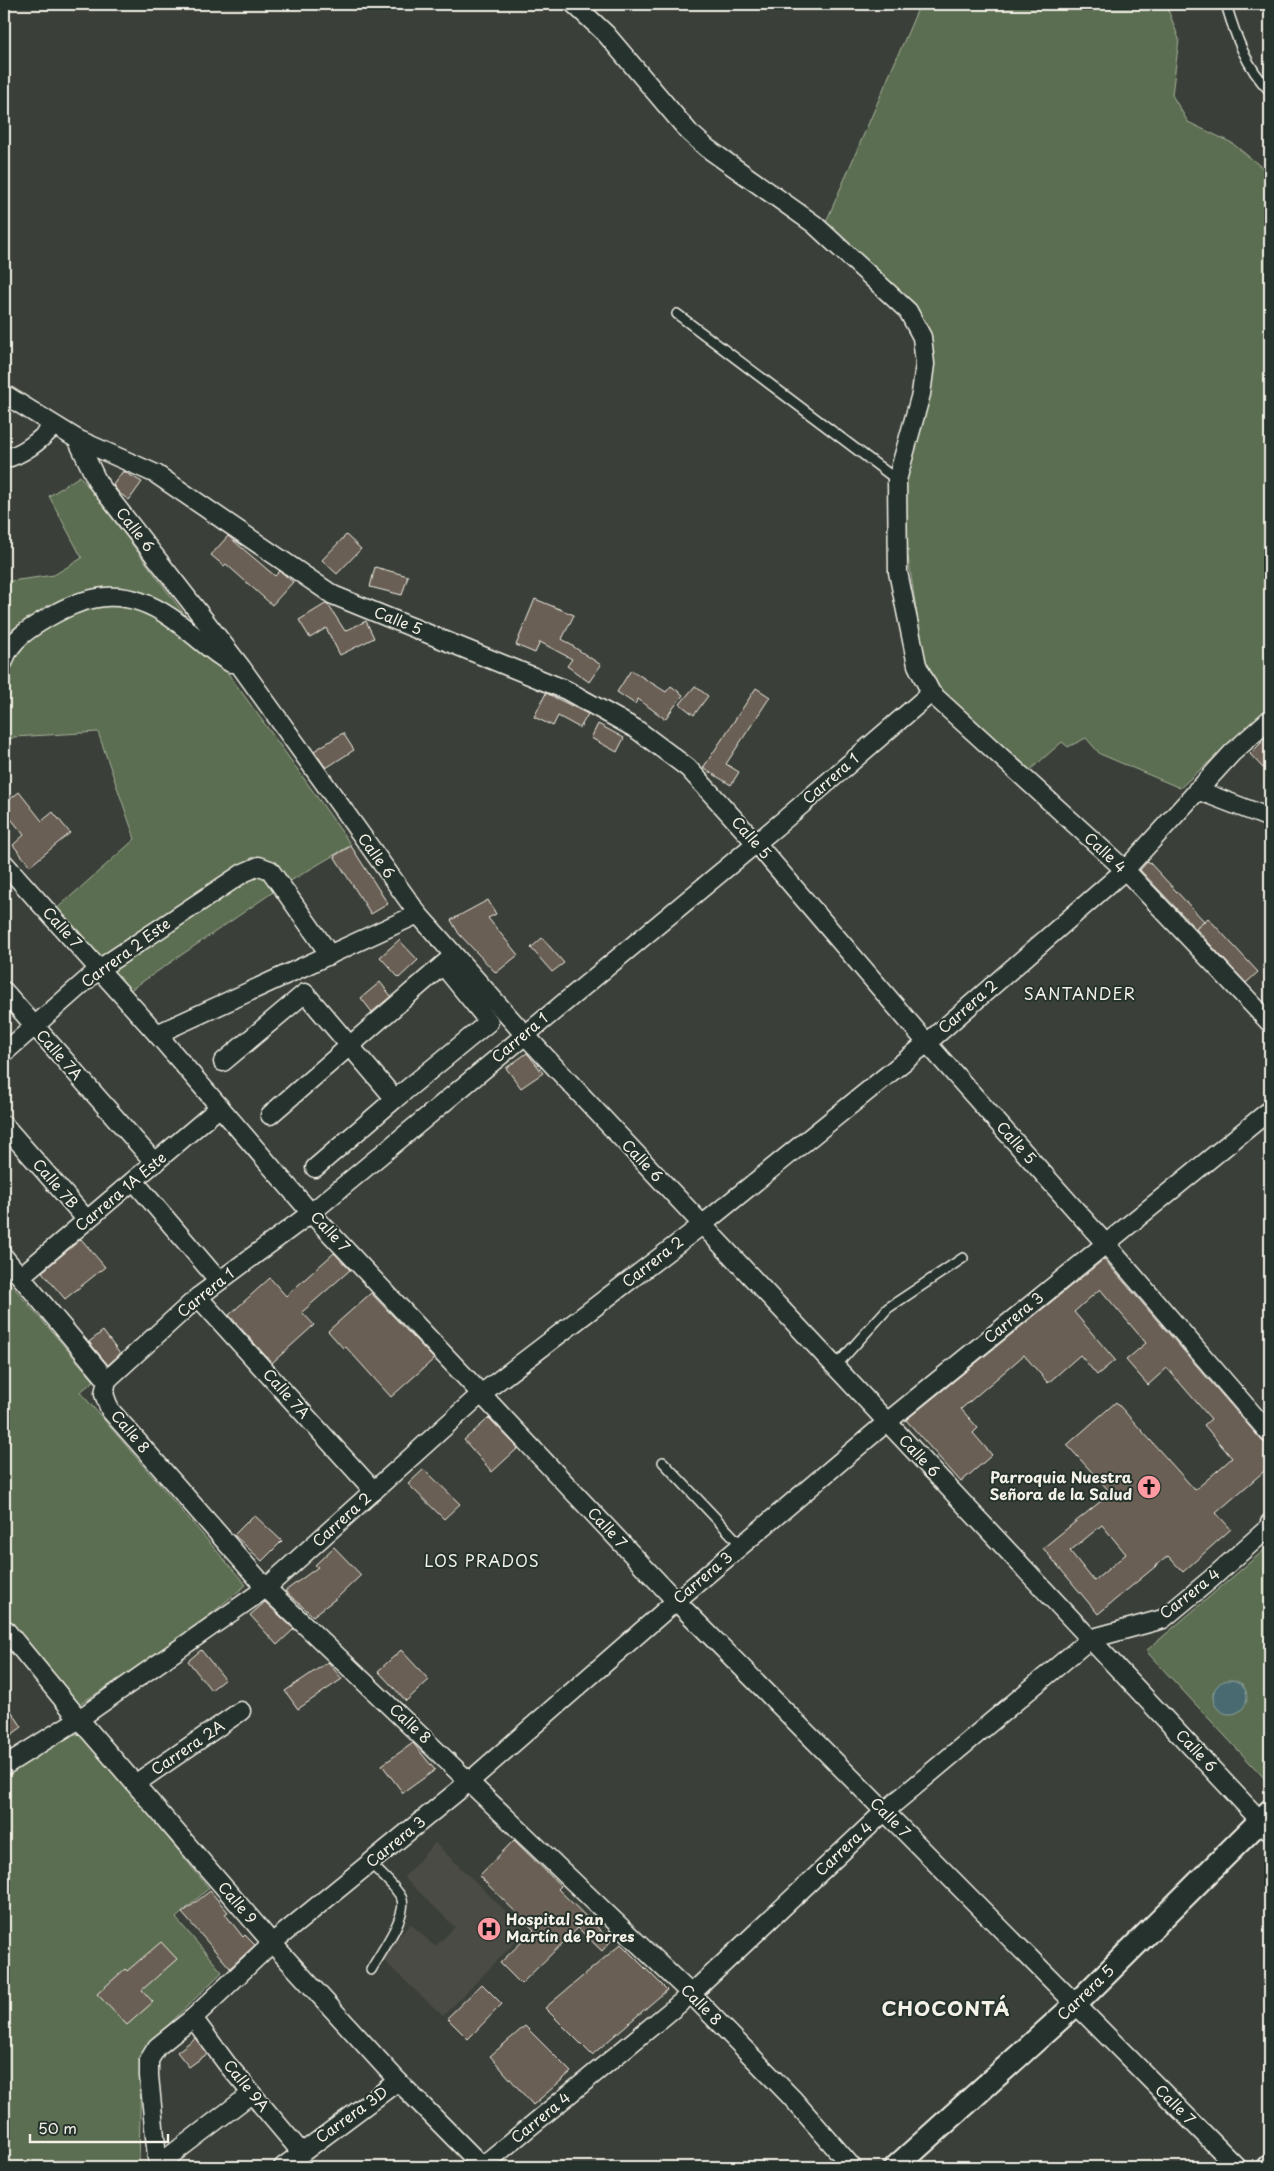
<svg xmlns="http://www.w3.org/2000/svg" width="1274" height="2171" font-family="'Playpen Sans',sans-serif">
<rect width="100%" height="100%" fill="#3a4039"/>
<filter id="ink" filterUnits="userSpaceOnUse"><feTurbulence type="fractalNoise" baseFrequency=".02" numOctaves="2"/><feDisplacementMap in="SourceGraphic" scale="10" xChannelSelector="R" yChannelSelector="G"/><feConvolveMatrix kernelMatrix="1 2 1 2 8 2 1 2 1" color-interpolation-filters="sRGB"/></filter>
<g filter="url(#ink)">
<path fill="#4b4c44" d="M435 1843 526 1931 443 2016 380 1957 411 1924 435 1947 455 1927 404 1877Z"/>
<g fill="#5b6e51" stroke="#a8b09c" fill-rule="evenodd">
<path d="M920 4H1166L1179 39 1172 95 1188 122 1232 143 1270 174V707L1180 788 1100 754 1086 738 1068 747 1062 742 1030 770 944 694 925 668 900 504 922 392 918 323 823 229Z"/>
<path d="M80 476C173 597 263 720 351 845L282 886 123 995 53 912 135 839 98 732 14 737 4 743V582L54 575 82 558 49 496Z"/>
<path d="M4 1276 94 1381 80 1392 246 1585 173 1645 78 1705 4 1623Z"/>
<path d="M1270 1545V1775L1265 1779 1146 1651ZM1231 1680 1242 1684 1245 1689 1214 1703 1213 1692Z"/>
<path d="M77 1734 86 1738 209 1888 176 1918 222 1972 144 2049 141 2062 139 2167H4V1776L67 1735Z"/>
</g>
<circle fill="#496b70" stroke="#8da1a0" cx="1230" cy="1697" r="17"/>
<g fill="#6a5f54" stroke="#f4f1e8" fill-rule="evenodd">
<path d="M123 471 142 482 129 500 119 493 113 485Z"/>
<path d="M346 535 361 549 337 574 322 560Z"/>
<path d="M228 536 275 576 280 571 293 582 272 605 226 564 224 566 211 555Z"/>
<path d="M375 567 408 576 402 595 370 587Z"/>
<path d="M535 599 574 615 562 639 601 665 589 682 567 666 572 659 540 642 535 653 516 645Z"/>
<path d="M327 603 345 631 366 621 374 638 340 655 326 628 310 638 299 620Z"/>
<path d="M631 670 666 692 671 686 683 695 665 719 638 699 635 704 617 692Z"/>
<path d="M695 686 708 696 694 715 680 704Z"/>
<path d="M756 688 770 697 726 764 739 772 731 785 703 768Z"/>
<path d="M546 693 588 714 580 728 558 716 553 726 534 717Z"/>
<path d="M598 724 624 738 617 752 591 738Z"/>
<path d="M343 733 354 750 326 768 314 751Z"/>
<path d="M1270 734V761L1263 768 1250 754Z"/>
<path d="M19 792 42 821 53 812 70 833 30 866 13 845 24 835 4 810V804Z"/>
<path d="M351 846 388 904 371 914 334 856Z"/>
<path d="M1148 861 1204 921 1195 928 1140 870Z"/>
<path d="M488 900 496 914 488 918 518 955 496 973 459 934 451 920Z"/>
<path d="M1208 918 1258 972 1246 983 1196 929Z"/>
<path d="M542 938 564 963 552 972 531 948Z"/>
<path d="M399 940 418 960 399 978 380 957Z"/>
<path d="M380 982 391 996 372 1012 361 998Z"/>
<path d="M527 1053 543 1073 521 1088 506 1068Z"/>
<path d="M81 1239 105 1267 65 1299 42 1272Z"/>
<path d="M334 1253 350 1270 302 1312 314 1325 272 1363 229 1315 270 1278 286 1296Z"/>
<path d="M1104 1259 1262 1441 1270 1445V1466L1216 1513 1231 1529 1183 1572 1168 1556 1098 1614 1043 1548 1111 1493 1067 1445 1116 1402 1195 1490 1232 1458 1204 1425 1211 1419 1167 1368 1148 1385 1126 1360 1146 1343 1100 1289 1074 1312 1115 1360 1097 1375 1080 1355 1048 1383 1024 1355 961 1409 978 1428 973 1433 992 1455 961 1482 906 1420ZM1102 1525 1126 1554 1094 1581 1070 1551Z"/>
<path d="M371 1293 434 1359 391 1397 345 1346 343 1348 328 1331Z"/>
<path d="M103 1331 120 1354 108 1365 89 1342Z"/>
<path d="M489 1418 518 1448 492 1472 464 1440Z"/>
<path d="M424 1469 460 1504 444 1519 408 1484Z"/>
<path d="M254 1515 282 1541 262 1561 234 1535Z"/>
<path d="M334 1547 361 1575 338 1597 313 1616 285 1591 318 1567 315 1565Z"/>
<path d="M265 1602 294 1629 277 1645 250 1615Z"/>
<path d="M201 1650 225 1679 211 1690 188 1661Z"/>
<path d="M401 1650 429 1680 406 1701 378 1671Z"/>
<path d="M328 1662 342 1679 298 1709 285 1691Z"/>
<path d="M4 1700 22 1727 4 1740Z"/>
<path d="M413 1743 435 1770 403 1793 382 1765Z"/>
<path d="M514 1840 561 1886 558 1889 611 1941 602 1951 578 1928 521 1984 500 1963 534 1930 479 1876Z"/>
<path d="M210 1891 228 1912 225 1914 243 1937 245 1935 255 1945 230 1968 182 1913Z"/>
<path d="M161 1942 177 1959 142 1990 153 2002 127 2025 97 1994 125 1969 127 1971Z"/>
<path d="M621 1944 667 1990 592 2055 545 2008Z"/>
<path d="M482 1984 502 2004 468 2039 447 2018Z"/>
<path d="M525 2026 571 2072 533 2105 490 2056Z"/>
<path d="M195 2038 207 2054 189 2067 177 2052Z"/>
</g>
<g fill="none" stroke-linecap="round" stroke-linejoin="round">
<g stroke="#f4f1e8" stroke-width="12">
<g id="service">
<path d="M1226 4C1235 35 1246 67 1270 91"/>
<path d="M677 314 897 480"/>
<path d="M835 1367 888 1308 963 1258"/>
<path d="M663 1462 742 1546"/>
<path d="M370 1863C380 1873 394 1885 401 1897 410 1913 379 1955 371 1970"/>
</g>
</g>
<g stroke="#f4f1e8" stroke-width="21">
<g id="minor">
<path d="M574 4 606 34 689 132 707 148 814 224 908 311 922 337 925 364 921 394 897 480 898 572 917 665 931 693 1125 870 1270 1023"/>
<path d="M4 394 77 439 156 474 333 595 566 690 636 729 688 768 756 843 927 1043 1105 1243 1270 1434"/>
<path d="M77 439 98 483 241 667 418 914 524 1034 1270 1831"/>
<path d="M4 459C24 454 39 441 54 426"/>
<path d="M4 661C10 640 30 628 49 617 91 592 128 588 170 617 191 631 209 651 231 663"/>
<path d="M1197 790 1270 818"/>
<path d="M4 863 157 1034 311 1213 676 1601 1237 2167"/>
<path d="M4 991 155 1163"/>
<path d="M157 1034 418 914"/>
<path d="M4 1053 99 969 243 873 259 866 270 870 330 955"/>
<path d="M223 1062 305 993 395 1099"/>
<path d="M270 1115 452 957"/>
<path d="M4 1125 87 1220"/>
<path d="M315 1168 395 1099 489 1022 443 965"/>
<path d="M134 1181 219 1281"/>
<path d="M4 1257 107 1380"/>
<path d="M21 1276 220 1107"/>
<path d="M198 1297 374 1491"/>
<path d="M107 1380 104 1394 110 1410 266 1588 691 1994 792 2098 852 2167"/>
<path d="M107 1380 198 1297 311 1213 784 820 931 693"/>
<path d="M4 1628 79 1719 272 1943 398 2081 483 2167"/>
<path d="M4 1766 79 1719 266 1588 481 1394 702 1225 927 1043 1125 870 1232 753 1270 719"/>
<path d="M135 1784 241 1711"/>
<path d="M193 2018 227 2064 301 2152"/>
<path d="M158 2165 251 2094"/>
<path d="M158 2167 149 2076V2060L157 2047 193 2018 272 1943 470 1781 676 1601 887 1422 1270 1110"/>
<path d="M283 2167 398 2081"/>
<path d="M481 2167 691 1994 884 1812 1090 1639 1163 1619 1211 1579 1268 1528 1270 1523"/>
</g>
</g>
<g stroke="#f4f1e8" stroke-width="26">
<g id="tertiary">
<path d="M896 2167 1075 2005 1270 1811"/>
<path d="M1269 2167 1270 2166"/>
</g>
</g>
<use href="#service" stroke="#26332d" stroke-width="9"/>
<use href="#minor" stroke="#26332d" stroke-width="18"/>
<use href="#tertiary" stroke="#26332d" stroke-width="22"/>
</g>
</g>
<defs>
<g id="church-disc" transform="scale(1.25)"><circle r="9.5" fill="#ff9aa2" stroke="#26332d"/><path d="M-1.2-6h2.4v3.5h3.3v2.4h-3.3V6h-2.4V-.1h-3.3v-2.4h3.3Z" fill="#111"/></g>
<g id="hospital-disc" transform="scale(1.25)"><circle r="9.5" fill="#ff9aa2" stroke="#26332d"/><path d="M-5-5h3v3.5h4V-5h3V5h-3V1.5h-4V5h-3Z" fill="#111"/></g>
</defs>
<g fill-rule="evenodd">
<use href="#church-disc" x="1149" y="1487"/>
<use href="#hospital-disc" x="489" y="1929"/>
</g>
<g text-anchor="middle" stroke-width="4" stroke-linejoin="round" paint-order="stroke">
<g font-size="15" fill="#f4f1e8" stroke="#26332d">
<text transform="translate(135 530) rotate(52)" y="5">Calle 6</text>
<text transform="translate(398 621) rotate(22)" y="5">Calle 5</text>
<text transform="translate(831 779) rotate(-41)" y="5">Carrera 1</text>
<text transform="translate(751 838) rotate(48)" y="5">Calle 5</text>
<text transform="translate(1105 853) rotate(43)" y="5">Calle 4</text>
<text transform="translate(376 856) rotate(54)" y="5">Calle 6</text>
<text transform="translate(62 928) rotate(48)" y="5">Calle 7</text>
<text transform="translate(126 953) rotate(-36)" y="5">Carrera 2 Este</text>
<text transform="translate(968 1007) rotate(-41)" y="5">Carrera 2</text>
<text transform="translate(520 1038) rotate(-40)" y="5">Carrera 1</text>
<text transform="translate(59 1055) rotate(49)" y="5">Calle 7A</text>
<text transform="translate(1016 1143) rotate(48)" y="5">Calle 5</text>
<text transform="translate(642 1161) rotate(47)" y="5">Calle 6</text>
<text transform="translate(55 1184) rotate(49)" y="5">Calle 7B</text>
<text transform="translate(121 1192) rotate(-40)" y="5">Carrera 1A Este</text>
<text transform="translate(330 1232) rotate(47)" y="5">Calle 7</text>
<text transform="translate(653 1262) rotate(-38)" y="5">Carrera 2</text>
<text transform="translate(206 1293) rotate(-39)" y="5">Carrera 1</text>
<text transform="translate(1014 1318) rotate(-39)" y="5">Carrera 3</text>
<text transform="translate(286 1394) rotate(48)" y="5">Calle 7A</text>
<text transform="translate(130 1432) rotate(50)" y="5">Calle 8</text>
<text transform="translate(919 1456) rotate(47)" y="5">Calle 6</text>
<text transform="translate(342 1520) rotate(-42)" y="5">Carrera 2</text>
<text transform="translate(607 1528) rotate(47)" y="5">Calle 7</text>
<text transform="translate(703 1578) rotate(-40)" y="5">Carrera 3</text>
<text transform="translate(1190 1594) rotate(-38)" y="5">Carrera 4</text>
<text transform="translate(410 1724) rotate(43)" y="5">Calle 8</text>
<text transform="translate(188 1748) rotate(-34)" y="5">Carrera 2A</text>
<text transform="translate(1196 1751) rotate(47)" y="5">Calle 6</text>
<text transform="translate(890 1818) rotate(45)" y="5">Calle 7</text>
<text transform="translate(396 1842) rotate(-39)" y="5">Carrera 3</text>
<text transform="translate(844 1849) rotate(-43)" y="5">Carrera 4</text>
<text transform="translate(237 1903) rotate(49)" y="5">Calle 9</text>
<text transform="translate(1086 1993) rotate(-44)" y="5">Carrera 5</text>
<text transform="translate(701 2005) rotate(45)" y="5">Calle 8</text>
<text transform="translate(246 2086) rotate(51)" y="5">Calle 9A</text>
<text transform="translate(1175 2105) rotate(45)" y="5">Calle 7</text>
<text transform="translate(352 2115) rotate(-36)" y="5">Carrera 3D</text>
<text transform="translate(541 2118) rotate(-39)" y="5">Carrera 4</text>
</g>
<g font-size="15" font-weight="bold" fill="#f4f1e8" stroke="#26332d" text-anchor="end">
<text x="1132" y="1483">Parroquia Nuestra<tspan x="1132" dy="17">Señora de la Salud</tspan></text>
<text x="506" y="1925" text-anchor="start">Hospital San<tspan x="506" dy="17">Martín de Porres</tspan></text>
</g>
<g font-size="16" letter-spacing="1" fill="#f4f1e8" stroke="#26332d">
<text x="1080" y="1000">SANTANDER</text>
<text x="482" y="1567">LOS PRADOS</text>
</g>
<g font-size="20" font-weight="bold" letter-spacing="1" fill="#f4f1e8" stroke="#26332d">
<text x="946" y="2016">CHOCONTÁ</text>
</g>
</g>
<rect width="1274" height="2171" fill="none" stroke="#26332d" stroke-width="20"/>
<rect x="10" y="10" width="1254" height="2151" fill="none" stroke="#f4f1e8" stroke-width="2" filter="url(#ink)"/>
<path d="M30 2134v8h138v-8" fill="none" stroke="#f4f1e8" stroke-width="2.5"/>
<text x="38" y="2134" font-size="15" fill="#f4f1e8" stroke="#26332d" stroke-width="4" paint-order="stroke">50 m</text>
</svg>
